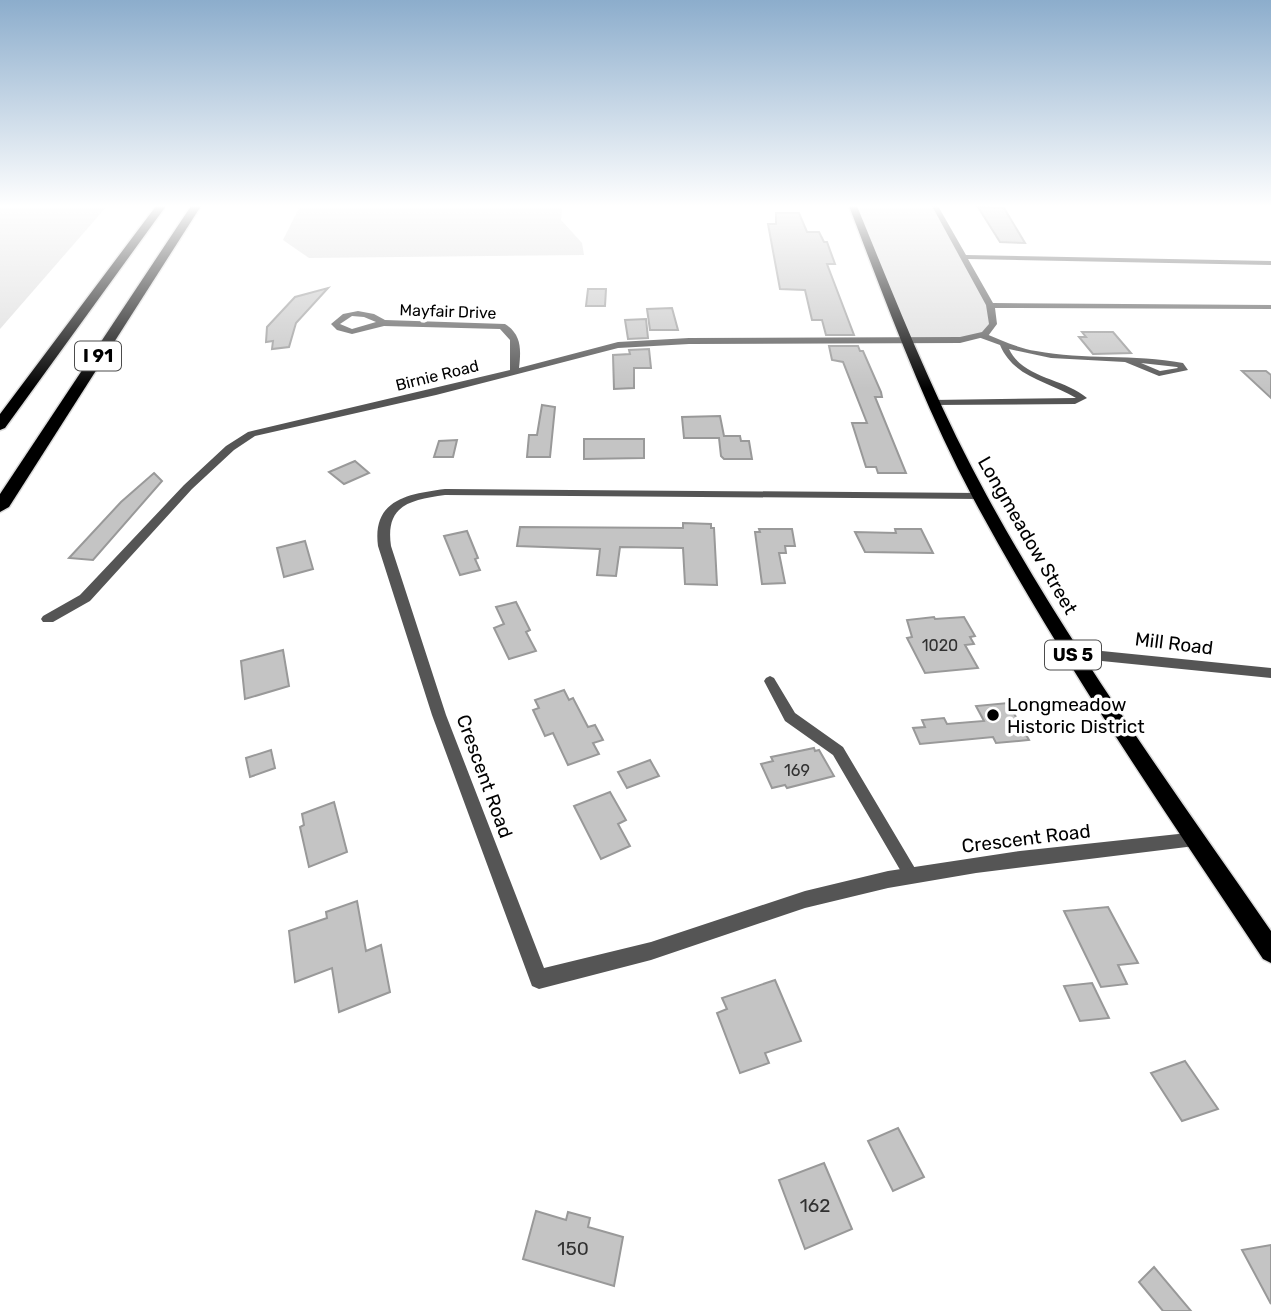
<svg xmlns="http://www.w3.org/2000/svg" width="1271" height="1311" font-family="Rubik,sans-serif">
<rect width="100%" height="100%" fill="#fff"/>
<g fill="#dcdcdc">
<path d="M0 206H107L0 329Z"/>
<path d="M300 206H562L561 220 582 243 584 255 309 258 283 240Z"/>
<path d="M853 206H935L990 305 993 324 985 334 975 337 905 340Z"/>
</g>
<g fill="#c4c4c4" stroke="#999" stroke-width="2">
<path d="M978 207 1004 208 1025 243 1000 242Z"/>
<path d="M776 213H799L807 232H819L824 242H827L835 264H827L854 335H826L822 320H812L805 290 780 289 768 224H776Z"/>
<path d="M328 288 296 323 289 347 272 349 273 341 266 342 267 327 295 297Z"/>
<path d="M588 289H606L605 306H586Z"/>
<path d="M672 308 678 330H650L647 309Z"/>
<path d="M646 319 648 338 628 339 625 320Z"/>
<path d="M1082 332H1113L1131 353 1093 354 1079 337H1086Z"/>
<path d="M829 346H858L860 351H863L881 392 882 397H875L906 473H878L876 467H866L852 423H867L843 362 832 360Z"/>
<path d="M649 349 651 368H634V388L614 389 613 355 630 354 629 350Z"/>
<path d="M1242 371H1266L1271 375V398Z"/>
<path d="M542 405 555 407 550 457H527L529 435H537Z"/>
<path d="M720 416 724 436H740L741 441H749L752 459H724L721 456 719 438H684L682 417Z"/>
<path d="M584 439H644V458L584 459Z"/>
<path d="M457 440 453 457H434L439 441Z"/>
<path d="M355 461 369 473 344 484 329 472Z"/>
<path d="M154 473 162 481 93 560 69 558 121 502Z"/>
<path d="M683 523 711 524V528H714L717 585 685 584 683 548 620 547 616 576 597 575 600 549 517 546 520 527 683 528Z"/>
<path d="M759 529H792L795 546H785L786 553H779L785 583 762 584 755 532H760Z"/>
<path d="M895 529H921L933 553 865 552 855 532 896 533Z"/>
<path d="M467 531 478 558 475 559 480 570 460 575 444 536Z"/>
<path d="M305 541 313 569 284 577 277 548Z"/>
<path d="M516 602 530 630 526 632 536 651 509 659 494 628 504 624 496 607Z"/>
<path d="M934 617 935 619 964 617 975 636 970 637 974 644 965 645 978 668 925 673 907 638 912 637 907 620Z"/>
<path d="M283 650 289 686 245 699 241 661Z"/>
<path d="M564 690 569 700 573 698 588 727 595 725 603 740 593 743 599 754 568 765 553 733 545 736 533 710 539 708 535 700Z"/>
<path d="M1008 703 1029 740 996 743 993 737 920 744 913 728 925 727 922 720 944 718 947 724 984 721 976 706Z"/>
<path d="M814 748 815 751 819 750 834 776 787 788 785 785 772 788 761 764 773 761 771 757Z"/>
<path d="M271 750 275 768 250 777 246 758Z"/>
<path d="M650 760 659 776 627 788 618 772Z"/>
<path d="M610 792 626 820 618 824 630 846 601 859 574 806Z"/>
<path d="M334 802 347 852 309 867 300 827 304 825 302 814Z"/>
<path d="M357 901 366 951 381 945 390 992 339 1012 332 968 295 982 289 931 327 918 326 912Z"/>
<path d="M1108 907 1138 963 1118 965 1127 984 1101 987 1064 911Z"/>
<path d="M775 980 801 1041 765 1053 769 1063 740 1073 717 1013 727 1009 722 998Z"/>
<path d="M1092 983 1109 1018 1080 1021 1064 986Z"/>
<path d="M1185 1061 1218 1109 1182 1121 1151 1073Z"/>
<path d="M898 1128 924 1177 893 1191 868 1141Z"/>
<path d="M824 1163 852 1229 805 1249 779 1180Z"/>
<path d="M536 1211 566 1220 568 1212 590 1218 588 1227 623 1237 614 1286 523 1259Z"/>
<path d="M1271 1245V1304L1242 1250Z"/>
<path d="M1154 1267 1191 1311H1163L1139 1282Z"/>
</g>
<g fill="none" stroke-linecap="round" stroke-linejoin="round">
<g stroke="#dbdbdb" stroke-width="3">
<path id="primary" d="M849 206H857C897 304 936 403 987 496 1070 648 1173 789 1271 931V963L1263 959C1163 808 1059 658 973 498 923 404 887 305 849 206Z"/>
</g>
<g stroke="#dbdbdb" stroke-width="3">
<g id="motorway">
<path d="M156 206H166L5 428 0 430V414Z"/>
<path d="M191 206H201L9 507 0 512V494Z"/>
</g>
</g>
<g fill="#555" fill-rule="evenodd">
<path d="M978 333H984C1000 340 1018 348 1036 351 1084 360 1134 354 1183 363L1188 370 1159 376 1125 362 1051 358 1009 349C1023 379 1064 378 1087 398L1075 404 930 405V401L933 400 1076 398C1048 381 1014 378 1000 345L978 337ZM1141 363 1177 367 1178 368 1160 371Z"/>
<path d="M770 676 774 678 795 713 843 747 916 870 919 875 916 880 911 882 906 880 833 755 785 721 764 681 766 678Z"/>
</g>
<g fill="#555" fill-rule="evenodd">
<path d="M932 206H938L966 255 1271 261V265L968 259 993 303 1271 305V309L995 308 997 324 988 336 960 343 689 344 618 348 436 395 255 436 234 450 192 489 90 601 53 622H43L41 619 43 616 80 595 184 485 226 446 248 432 510 370V340L500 329 384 326 352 334 337 330 331 324 343 314 358 311 374 314 385 320 505 324C522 335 521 350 519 368L618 342 689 338 960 337 982 332 989 324 986 305ZM352 316 364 317 376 322 352 329 340 324Z"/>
<path d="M445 489 980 493 986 496 980 499 445 495C410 500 385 505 391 546L446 715 544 968 651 942 805 891 888 871 1020 851 1197 832 1203 835 1206 840 1203 845 976 873 888 888 805 908 651 960 539 989 532 986 432 715 378 546C372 500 407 494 445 489Z"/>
<path d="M1072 648 1271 668V678L1072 658 1065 653Z"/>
</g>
<use href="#primary" fill="#000" fill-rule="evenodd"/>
<use href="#motorway" fill="#000" fill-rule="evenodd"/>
</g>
<linearGradient id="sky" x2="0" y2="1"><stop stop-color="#8cadcc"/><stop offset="0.53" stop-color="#fff"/><stop offset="1" stop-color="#fff" stop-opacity="0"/></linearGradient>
<rect width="1271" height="389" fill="url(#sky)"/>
<circle fill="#000" stroke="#fff" stroke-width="2.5" cx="993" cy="715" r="7"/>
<g text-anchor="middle" stroke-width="7" stroke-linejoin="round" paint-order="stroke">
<g font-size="16" fill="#000" stroke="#fff">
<text transform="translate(448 311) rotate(2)" y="6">Mayfair Drive</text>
<text transform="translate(437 375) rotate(-14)" y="6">Birnie Road</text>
</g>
<g font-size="16" fill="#313131">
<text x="940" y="651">1020</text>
<text x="797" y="776">169</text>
</g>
<g fill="#fff" stroke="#4c4c4c" stroke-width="2">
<rect x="75" y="341.5" width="46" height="29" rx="5"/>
<rect x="1045" y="640.5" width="56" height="29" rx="5"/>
</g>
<g font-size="18" font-weight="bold" fill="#000">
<text x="98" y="362">I 91</text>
<text x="1073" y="661">US 5</text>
</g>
<g font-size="19" fill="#000" stroke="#fff">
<text transform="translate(1028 535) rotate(60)" y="7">Longmeadow Street</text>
<text transform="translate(1174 643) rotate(7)" y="7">Mill Road</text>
<text transform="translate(485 776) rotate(70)" y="7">Crescent Road</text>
<text transform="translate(1026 838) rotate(-7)" y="7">Crescent Road</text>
</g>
<g font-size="19" fill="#000" stroke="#fff" text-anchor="start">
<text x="1007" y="711">Longmeadow<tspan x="1007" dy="22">Historic District</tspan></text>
</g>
<g font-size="19" fill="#313131">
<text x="815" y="1212">162</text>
<text x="573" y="1255">150</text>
</g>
</g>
</svg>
